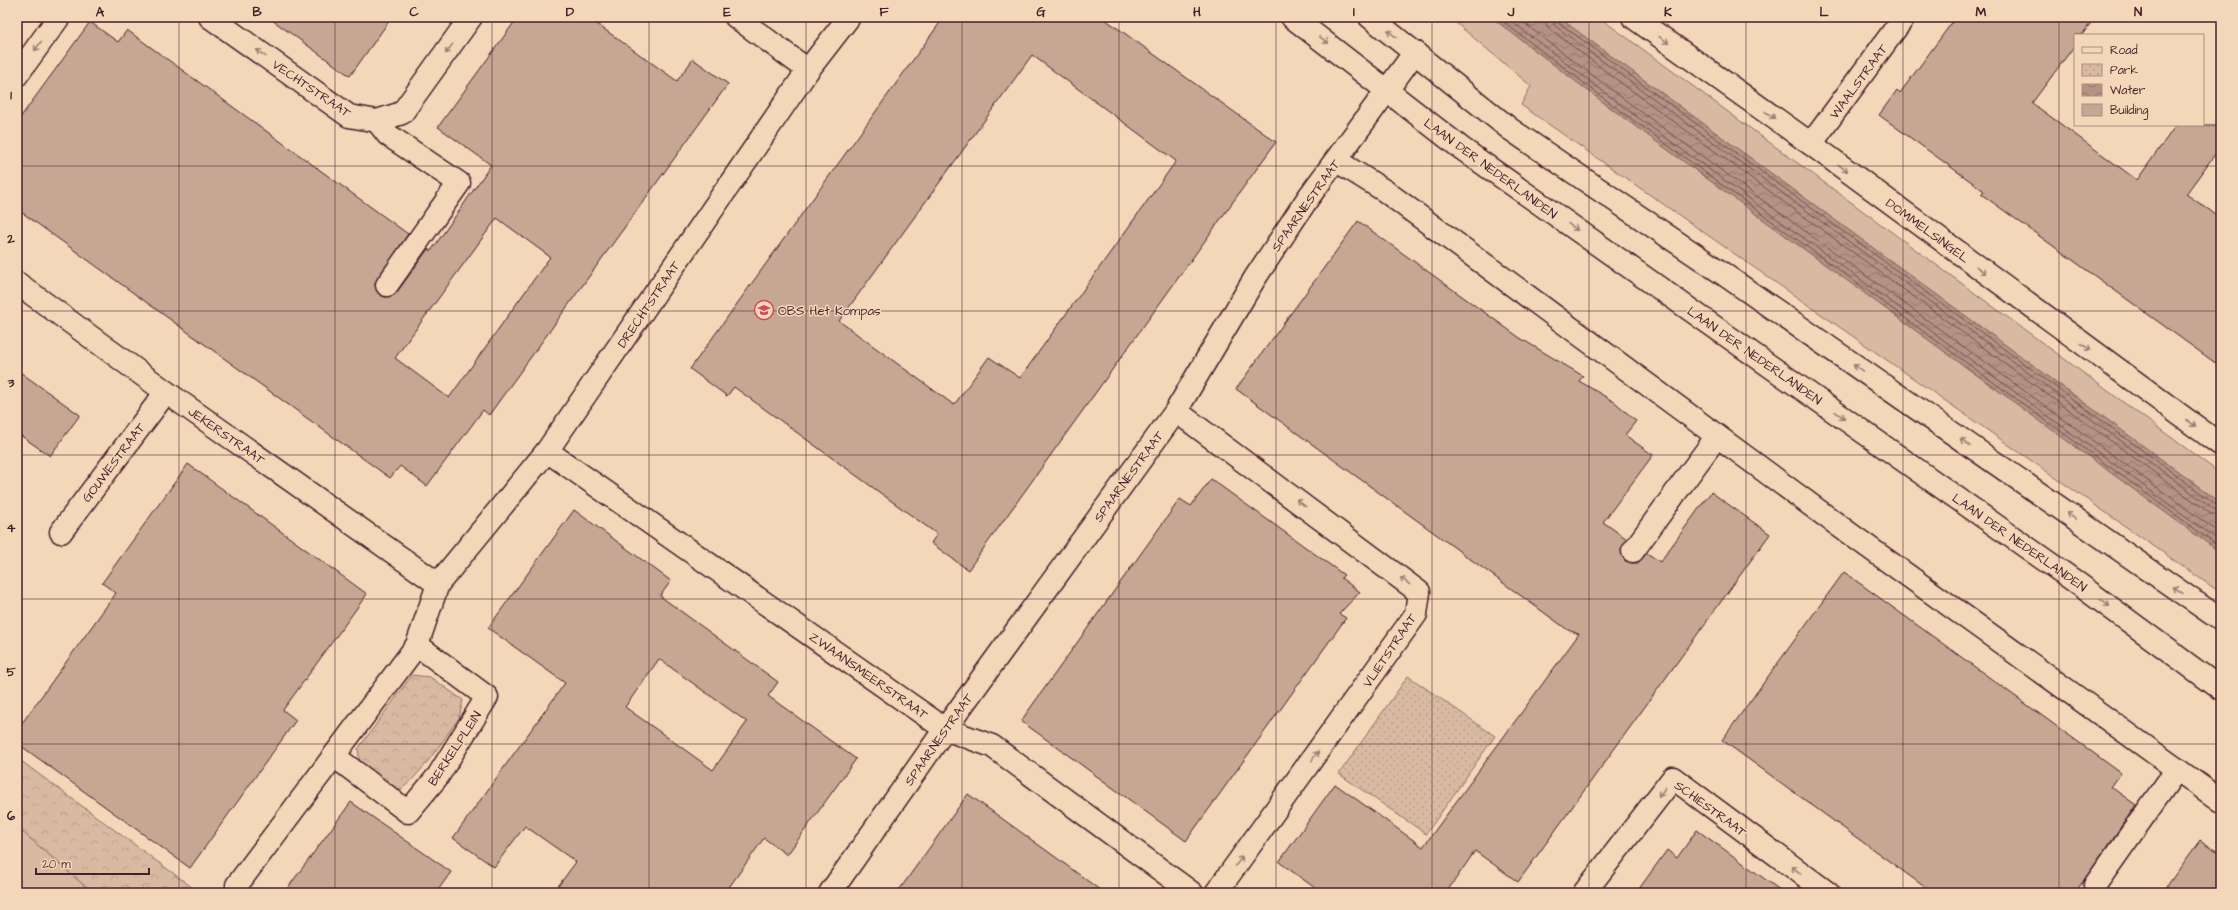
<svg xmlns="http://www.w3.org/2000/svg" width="2238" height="910" font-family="'Architects Daughter',sans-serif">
<defs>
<pattern id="forest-crowns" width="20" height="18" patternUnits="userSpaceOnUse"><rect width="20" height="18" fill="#d7baa1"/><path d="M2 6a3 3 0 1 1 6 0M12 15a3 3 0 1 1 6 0" fill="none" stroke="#ba9f8b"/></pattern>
<pattern id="park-dots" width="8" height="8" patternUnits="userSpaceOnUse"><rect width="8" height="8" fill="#d7baa1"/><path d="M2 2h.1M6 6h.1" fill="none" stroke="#ba9f8b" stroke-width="1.8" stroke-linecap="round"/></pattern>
<pattern id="water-waves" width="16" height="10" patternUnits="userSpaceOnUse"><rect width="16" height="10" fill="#b59384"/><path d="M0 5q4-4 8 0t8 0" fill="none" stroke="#95776c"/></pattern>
</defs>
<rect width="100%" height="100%" fill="#f2d8b9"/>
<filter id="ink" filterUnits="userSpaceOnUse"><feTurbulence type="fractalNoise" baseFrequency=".025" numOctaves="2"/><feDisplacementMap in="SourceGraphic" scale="8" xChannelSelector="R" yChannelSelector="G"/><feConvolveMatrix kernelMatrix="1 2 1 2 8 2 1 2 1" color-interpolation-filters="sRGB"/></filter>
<g filter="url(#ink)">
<g fill="#d7baa1" stroke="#906c66">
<path d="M1449 17H1491L1624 118 2221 553V593L1521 105 1531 86Z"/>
<path d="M1558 17H1598L1626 37 2221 474V503Z"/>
<path d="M17 827 93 893H17Z"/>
</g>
<g fill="url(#forest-crowns)" stroke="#906c66">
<path d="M412 675 430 677 463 700 459 718C444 738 419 779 398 791L360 763 358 749Z"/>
<path d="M17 758 200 893H93L17 827Z"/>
</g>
<path fill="url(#park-dots)" stroke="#906c66" d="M1408 676 1495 736 1426 834 1339 774Z"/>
<path fill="url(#water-waves)" stroke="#8a6560" d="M1491 17H1558L2221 503V553L1624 118Z"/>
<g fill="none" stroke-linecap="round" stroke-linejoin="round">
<g stroke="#754d4f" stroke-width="1">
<path d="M1497 17 1626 115 2221 548"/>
<path d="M1506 17 1629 111 2221 542"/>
<path d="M1516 17 1633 106 2221 534"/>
<path d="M1545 17 1546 24 1551 30 1624 85 2211 514 2221 517"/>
<path d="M1551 17 1555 26 1628 80 2214 509 2221 511"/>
<path d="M1556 17 1558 22 1631 76 2217 505 2221 506"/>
</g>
</g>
<g fill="#c5a794" stroke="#4a1f2b" fill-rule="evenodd">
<path d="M268 17H392L350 76Z"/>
<path d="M518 17H587L677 81 693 59 728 84 489 415 483 410 427 486 400 466 390 478 17 209V122L90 22 118 42 127 30 408 234 375 283 376 290 380 295 385 297 392 296 397 292 428 249 431 251 491 165 438 127ZM497 218 550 257 449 398 395 358Z"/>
<path d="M944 17H1102L1276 142 968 570 931 543 937 534 734 387 727 396 690 369ZM1032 55 1176 161 1020 378 989 357 954 405 839 321Z"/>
<path d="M1956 17H2095L2082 35H2075V45L2032 103 2137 180 2176 125H2221V146L2186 194 2221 218V367L1981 194 1984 191 1879 115 1897 90 1900 93Z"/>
<path d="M1358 221 1520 338 1583 376 1579 381 1616 403 1636 421 1625 435 1653 455 1603 522 1627 539 1621 550 1625 561 1631 563H1638L1647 553 1660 562 1711 492 1770 534 1518 882 1475 851 1446 893H1322L1279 862 1335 784 1423 847 1579 634 1568 630 1236 389Z"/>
<path d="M17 370 80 415 50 456 17 433Z"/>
<path d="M188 464 367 594 283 710 296 720 190 868 17 743V730L116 593 102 583Z"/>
<path d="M1211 479 1344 575 1341 578 1360 592 1339 614 1346 618 1186 841 1021 721 1180 499 1191 506Z"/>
<path d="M574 510 671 581 660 596 778 682 768 696 856 759 787 855 764 838 725 893H553L576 862 525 826 494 867 453 838 565 683 488 628ZM659 659 747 722 713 770 625 707Z"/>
<path d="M1844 572 2121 773 2111 787 2136 805 2075 893H1933L1722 740Z"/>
<path d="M968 794 1054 856 1104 893H897Z"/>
<path d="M351 802 451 872 436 893H284Z"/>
<path d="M1697 830 1725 850 1784 893H1636L1667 850 1677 858Z"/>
<path d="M2200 840 2221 854V893H2162Z"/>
</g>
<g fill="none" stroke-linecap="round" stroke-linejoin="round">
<g stroke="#4a1f2b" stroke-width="25">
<g id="minor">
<path d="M210 17 349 116 377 121 402 113 471 17"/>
<path d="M736 17 808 70"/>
<path d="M1633 17 1811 144 2221 445"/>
<path d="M17 75 59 17"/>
<path d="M377 121 388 135 459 183 387 285"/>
<path d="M1811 144 1904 17"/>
<path d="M1337 161 1385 191 1846 531 2221 801"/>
<path d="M17 283 166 392 438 584"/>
<path d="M1176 411 1419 592 1416 614 1216 893"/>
<path d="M547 451 945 729 992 746 1192 893"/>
<path d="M61 532 166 392"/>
<path d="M1633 551 1717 436"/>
<path d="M334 756 408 812 438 776 487 697 417 645"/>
<path d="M237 885 417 645 438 584 547 451 808 70 849 17"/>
<path d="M2095 885 2177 769"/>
<path d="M830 893 945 729 1176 411 1255 278 1308 198 1415 52"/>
<path d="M1584 893 1673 778 1828 893"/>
</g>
</g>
<g stroke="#4a1f2b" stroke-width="25">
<g id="major">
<path d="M1292 17 1461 148 2073 580 2221 689"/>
<path d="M1370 17 1510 129 1722 273 2221 620"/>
</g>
</g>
<use href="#minor" stroke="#f2d8b9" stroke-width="22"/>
<use href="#major" stroke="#f2d8b9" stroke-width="22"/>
</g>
<defs><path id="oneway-shaft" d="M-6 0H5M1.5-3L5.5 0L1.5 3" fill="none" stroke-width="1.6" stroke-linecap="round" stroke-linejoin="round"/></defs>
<g stroke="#9e7c72">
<use href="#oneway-shaft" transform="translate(1392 34) rotate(-142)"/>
<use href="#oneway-shaft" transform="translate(1324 40) rotate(37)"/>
<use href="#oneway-shaft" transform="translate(1664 40) rotate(35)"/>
<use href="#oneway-shaft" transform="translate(38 46) rotate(126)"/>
<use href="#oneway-shaft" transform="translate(449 49) rotate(126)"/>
<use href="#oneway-shaft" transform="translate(261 53) rotate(-144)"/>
<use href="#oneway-shaft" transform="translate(1770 115) rotate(35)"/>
<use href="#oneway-shaft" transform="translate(1843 168) rotate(37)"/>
<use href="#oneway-shaft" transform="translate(1573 227) rotate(35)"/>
<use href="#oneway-shaft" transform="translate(1981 270) rotate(36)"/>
<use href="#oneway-shaft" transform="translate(2086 347) rotate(36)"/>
<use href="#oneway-shaft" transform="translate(1858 368) rotate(-145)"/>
<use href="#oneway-shaft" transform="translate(1840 415) rotate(35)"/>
<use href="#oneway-shaft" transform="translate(2191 423) rotate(36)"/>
<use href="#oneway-shaft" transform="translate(1965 442) rotate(-145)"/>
<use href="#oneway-shaft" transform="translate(1301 503) rotate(-143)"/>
<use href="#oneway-shaft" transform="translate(2071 516) rotate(-145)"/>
<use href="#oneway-shaft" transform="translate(1405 581) rotate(-143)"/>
<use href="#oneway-shaft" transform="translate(2178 590) rotate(-145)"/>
<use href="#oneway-shaft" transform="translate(2105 603) rotate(36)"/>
<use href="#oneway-shaft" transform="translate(1315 756) rotate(-55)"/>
<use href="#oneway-shaft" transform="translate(1662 792) rotate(128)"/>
<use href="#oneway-shaft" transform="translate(1239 861) rotate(-54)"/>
<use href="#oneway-shaft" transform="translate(1796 870) rotate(-143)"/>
</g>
</g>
<path fill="none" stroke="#4a1f2b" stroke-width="1" stroke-opacity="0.55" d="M179 17V893M335 17V893M492 17V893M649 17V893M806 17V893M962 17V893M1119 17V893M1276 17V893M1432 17V893M1589 17V893M1746 17V893M1903 17V893M2059 17V893M17 166H2221M17 311H2221M17 455H2221M17 599H2221M17 744H2221"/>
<defs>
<g id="school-ring" transform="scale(1)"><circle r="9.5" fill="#f2d8b9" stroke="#d1495b" stroke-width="1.5"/><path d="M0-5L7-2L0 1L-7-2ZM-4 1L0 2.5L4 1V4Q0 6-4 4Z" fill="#d1495b"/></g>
</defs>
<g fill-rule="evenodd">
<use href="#school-ring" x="764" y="310"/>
</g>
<g text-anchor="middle" stroke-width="3" stroke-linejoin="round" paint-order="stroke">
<g font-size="13" fill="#4a1f2b" stroke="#f2d8b9">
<text transform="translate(1858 81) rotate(-54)" y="5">WAALSTRAAT</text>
<text transform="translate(312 88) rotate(34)" y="5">VECHTSTRAAT</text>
<text transform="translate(1491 168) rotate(36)" y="5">LAAN DER NEDERLANDEN</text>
<text transform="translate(1305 205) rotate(-55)" y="5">SPAARNESTRAAT</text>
<text transform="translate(1928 230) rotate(36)" y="5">DOMMELSINGEL</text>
<text transform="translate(648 304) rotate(-56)" y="5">DRECHTSTRAAT</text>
<text transform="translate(1755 355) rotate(35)" y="5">LAAN DER NEDERLANDEN</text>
<text transform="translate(227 435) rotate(35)" y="5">JEKERSTRAAT</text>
<text transform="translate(113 462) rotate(-53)" y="5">GOUWESTRAAT</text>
<text transform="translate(1128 476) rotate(-54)" y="5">SPAARNESTRAAT</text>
<text transform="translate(2020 542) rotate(35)" y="5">LAAN DER NEDERLANDEN</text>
<text transform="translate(1389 650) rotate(-56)" y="5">VLIETSTRAAT</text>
<text transform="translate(869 675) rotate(35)" y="5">ZWAANSMEERSTRAAT</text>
<text transform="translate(938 739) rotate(-55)" y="5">SPAARNESTRAAT</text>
<text transform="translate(454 748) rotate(-57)" y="5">BERKELPLEIN</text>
<text transform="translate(1711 808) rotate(36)" y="5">SCHIESTRAAT</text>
</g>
<g font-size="13" fill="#4a1f2b" stroke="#f2d8b9" text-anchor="start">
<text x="778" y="315">OBS Het Kompas</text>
</g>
</g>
<rect width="2238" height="910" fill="none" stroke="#f2d8b9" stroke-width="44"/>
<rect x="2074" y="34" width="130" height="92" fill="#f2d8b9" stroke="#af8e80"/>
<rect x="2082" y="47" width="20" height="6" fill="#f2d8b9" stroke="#af8e80"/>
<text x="2110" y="54" font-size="12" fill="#4a1f2b">Road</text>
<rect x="2082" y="64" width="20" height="12" fill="url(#park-dots)" stroke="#af8e80"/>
<text x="2110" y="74" font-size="12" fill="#4a1f2b">Park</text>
<rect x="2082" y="84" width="20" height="12" fill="url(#water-waves)" stroke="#af8e80"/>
<text x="2110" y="94" font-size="12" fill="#4a1f2b">Water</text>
<rect x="2082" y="104" width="20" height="12" fill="#c5a794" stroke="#af8e80"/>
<text x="2110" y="114" font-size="12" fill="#4a1f2b">Building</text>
<path d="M36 868v6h113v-6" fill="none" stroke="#4a1f2b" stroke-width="2"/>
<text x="42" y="868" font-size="12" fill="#4a1f2b" stroke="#f2d8b9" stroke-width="3" paint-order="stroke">20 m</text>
<rect x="22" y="22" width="2194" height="866" fill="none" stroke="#4a1f2b" stroke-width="1.5"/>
<g font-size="13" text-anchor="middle" font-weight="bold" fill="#4a1f2b">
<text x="100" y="16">A</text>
<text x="257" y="16">B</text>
<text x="414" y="16">C</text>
<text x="570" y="16">D</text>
<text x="727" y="16">E</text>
<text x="884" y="16">F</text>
<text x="1041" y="16">G</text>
<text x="1197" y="16">H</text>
<text x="1354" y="16">I</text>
<text x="1511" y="16">J</text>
<text x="1668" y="16">K</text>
<text x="1824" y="16">L</text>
<text x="1981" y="16">M</text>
<text x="2138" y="16">N</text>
<text x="11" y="99">1</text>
<text x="11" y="243">2</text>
<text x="11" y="387">3</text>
<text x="11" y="532">4</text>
<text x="11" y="676">5</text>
<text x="11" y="820">6</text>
</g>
</svg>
